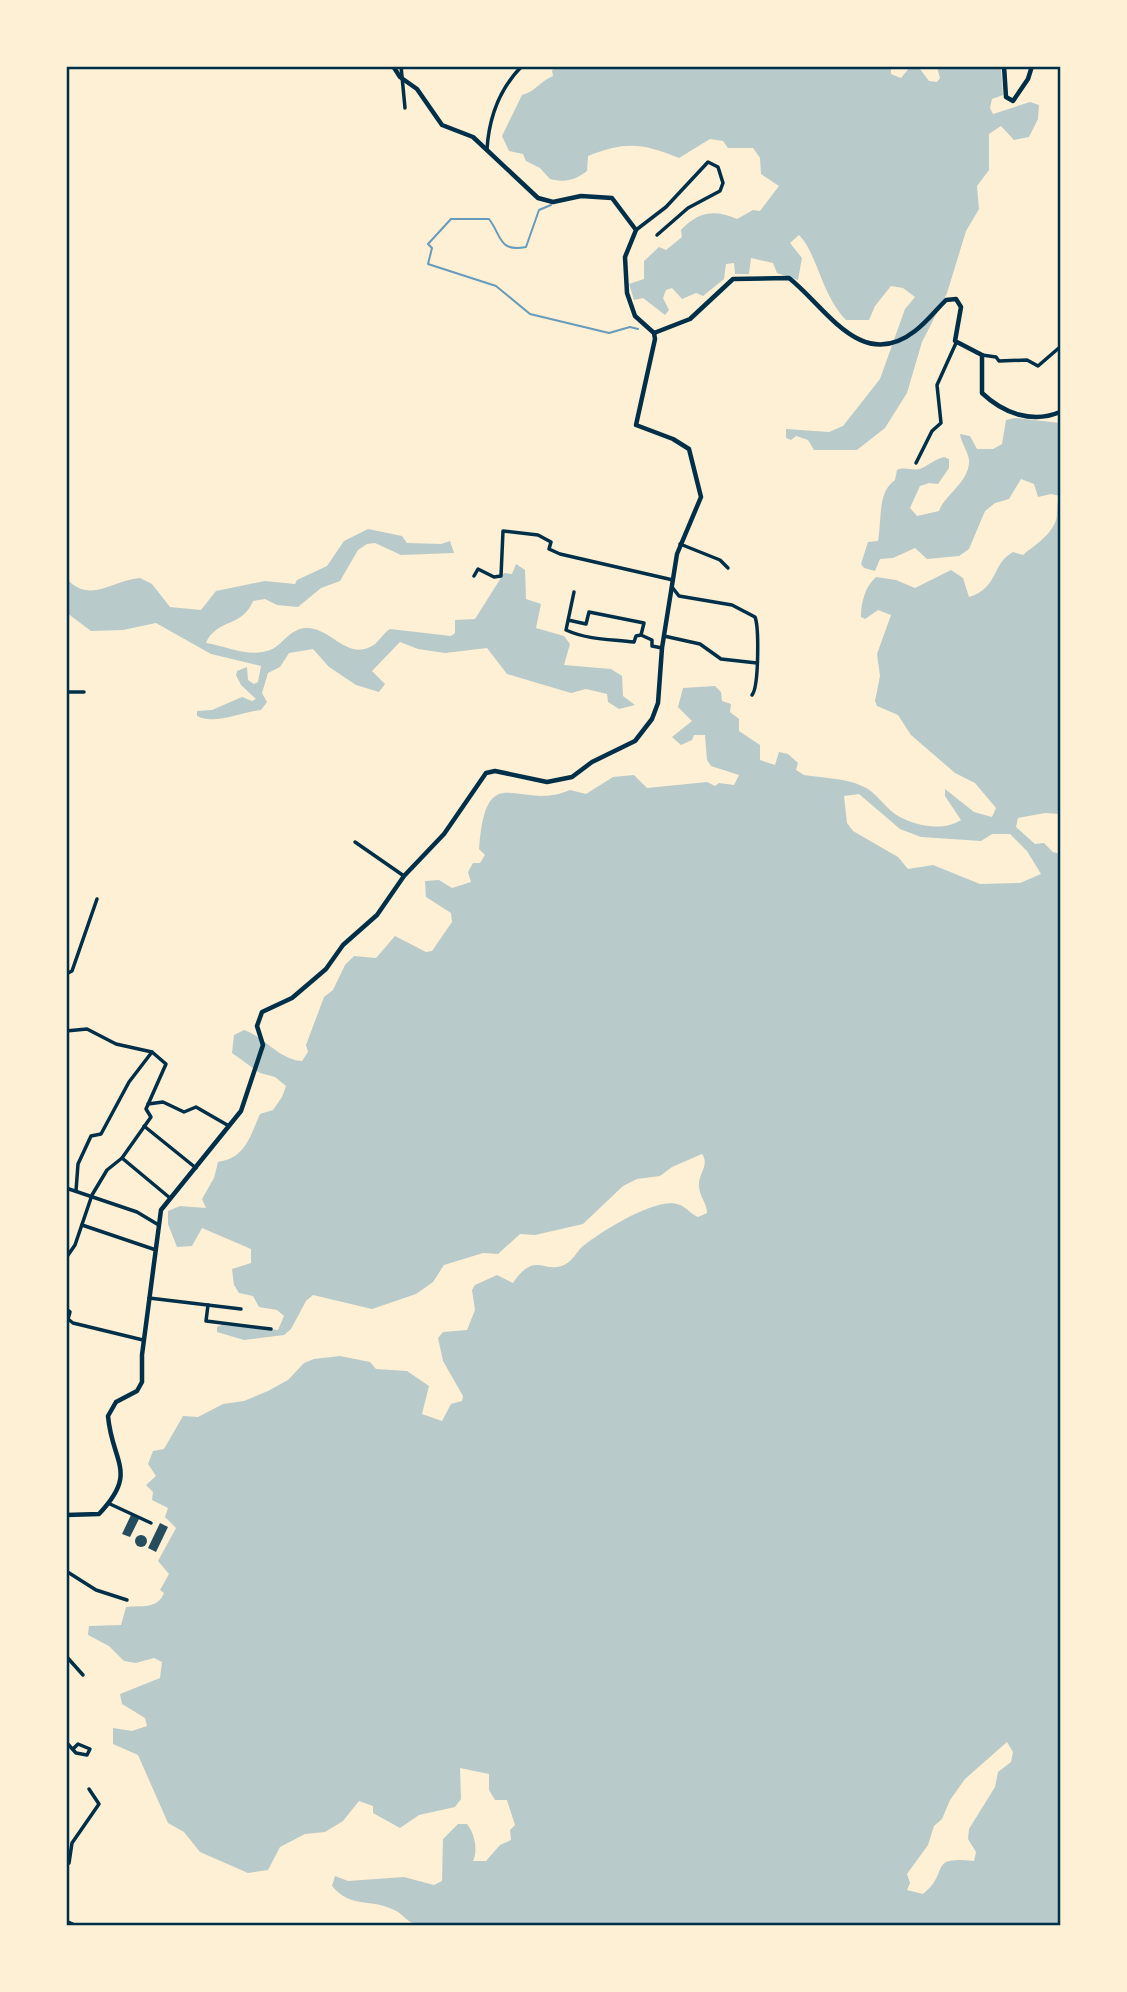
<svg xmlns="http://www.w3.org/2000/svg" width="1127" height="1992" font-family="Inter,sans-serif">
<rect width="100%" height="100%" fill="#fdf0d5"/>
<g fill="#b9caca" fill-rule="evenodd">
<path d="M563 66H891V74L901 78 910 67 920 69 929 81 937 82 940 78 937 67H1001L1003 95 992 99 990 108 993 114 1030 102 1039 105 1038 119 1029 137 1014 140 1001 126 989 134V170L977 186 979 209 966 231 947 293 922 342 907 393 885 428 857 450H814L808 440 796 436 791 440 786 438V429L829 432 843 426 880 379 905 309 915 297 903 288 891 286 875 306 869 320H846C821 294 818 255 799 235L790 243 802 258 798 280 777 273 773 263 751 258 749 274H735L734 263 726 264 724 279 703 296 696 293 682 299 672 288 666 290 663 298 669 310 665 315 643 298 634 300 629 284 644 279V261L659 247 666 250 682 237 681 230C698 212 714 209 737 219L753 210 760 211 779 186 761 174 760 158 753 148H728L723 141 710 139 679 158C643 143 625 141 588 156L587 171C575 180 566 183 550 179L540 168 526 161 523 154 509 151 502 136 522 95C535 92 540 81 553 76L552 70Z"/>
<path d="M1015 418 1060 423V496L1051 494 1038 497 1034 484 1021 479 1009 499 995 503 985 511 969 549 959 556 927 559 915 548 893 558 880 559 875 571 864 568 861 564 868 542 878 541C882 521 877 492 895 480L897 470C906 466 914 472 922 468 929 465 935 459 944 457L949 459V468L938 484 929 483 920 486 910 508 917 516 939 511C945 494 970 482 969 460 968 451 961 443 960 434L970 436 977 449H993L1002 444 1006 420Z"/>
<path d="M1060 496V814L1045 813 1018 818 1016 827 1035 844 1044 843 1053 852 1060 854V1925L425 1926C403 1923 407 1915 392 1909 368 1898 352 1909 332 1886L335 1876 348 1881 404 1877 434 1885 442 1881 443 1839 458 1824H467C475 1834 478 1851 473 1861H486L500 1845 511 1840 510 1830 515 1825 507 1800H495L489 1790V1774L460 1768 461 1799 455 1807 419 1815 400 1828 373 1813V1806L359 1801 343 1821 325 1832 305 1834 280 1847 268 1870 248 1873 200 1852 184 1832 168 1823 138 1755 113 1744V1728L132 1731 147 1726 145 1718 122 1704 120 1694 160 1678 162 1662 154 1658 136 1663 124 1661 109 1646 88 1635 89 1626 121 1625 126 1607C141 1605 157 1610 164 1593L160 1590 169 1574 158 1561 176 1528 165 1517 168 1508 152 1500 153 1492 146 1485 156 1476 148 1464 153 1451 164 1449 183 1416 198 1417 223 1404 244 1401 268 1391 288 1380 304 1363 314 1359 340 1356 370 1362 376 1369 407 1371 429 1386 422 1414 442 1421 451 1404 462 1401 463 1396 443 1361 438 1338 443 1332 467 1330 475 1310 472 1290 475 1285 497 1275 513 1283C535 1250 544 1274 564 1265 574 1260 576 1252 583 1246 601 1232 658 1195 680 1205 687 1208 691 1214 698 1217L707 1213C707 1203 699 1196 699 1186 698 1174 710 1165 702 1154L672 1167 660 1176 637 1179 623 1186 583 1224 535 1235 520 1234 498 1254 483 1253 444 1265 433 1282 416 1294 372 1309 313 1295 306 1301 291 1329 284 1335 244 1340 217 1332V1327L222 1325 278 1330 284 1316 277 1310 259 1307 253 1296 239 1293 234 1285 232 1269 251 1263V1249L202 1228 192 1246 177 1247 168 1224V1211L180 1206 206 1208 202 1199 214 1178 218 1162C246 1158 250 1136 260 1114L273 1110 282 1097 286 1086 275 1077 260 1073 232 1053 234 1035 244 1030C265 1037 278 1059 302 1061L308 1052 306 1045 324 997 333 990 345 965 354 956 376 958 395 936 426 952 432 951 452 922 451 913 426 897 425 881 439 880 452 888 471 882 468 872 473 863H480L485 855 479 849C486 755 518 813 570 790L586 794 613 777 634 775 647 788 707 782 715 786 719 783 734 785 739 775 711 766 707 760 705 735H694L692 740 681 745 672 737 692 721 678 707 683 688 715 686 721 692 722 701 731 704 730 712 739 719V731L760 745V760L775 765 779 752 788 754 798 763 796 770 804 775C822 778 845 778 862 786 875 791 884 806 895 814 913 826 943 832 961 820L945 796V789L974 812 992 817 996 808 975 783 955 773 911 735 898 715 877 706 875 701 880 676 877 654 891 615 878 610 865 619 861 617C861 602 865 587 876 577L896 580 915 588 951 570 963 578 969 597C999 588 991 564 1013 552L1023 555C1034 545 1048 538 1055 523 1059 514 1055 506 1060 496ZM859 794 900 829 921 837 981 841 992 834H1010L1027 851 1041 874 1020 883 980 884 933 865 908 869 898 857 853 831 847 823 844 796ZM1007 1742 1013 1752 1011 1762 998 1772 995 1787 969 1829 968 1839 976 1852 974 1861C926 1856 951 1872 923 1894L907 1890 910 1883 907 1874 928 1845 934 1826 942 1819 950 1800 965 1779Z"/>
<path d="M368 529 402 536 407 543 441 544 450 541 454 553 401 555 375 543 367 544 358 550 340 581 321 588 298 607 277 605 265 599 253 601C243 627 216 619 206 643 226 646 249 658 270 650 283 645 289 629 306 628 330 627 346 659 370 647 378 644 382 634 390 629L451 636 455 633V620L475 619 504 573 512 574 516 564 525 570 526 599 541 604 536 628 564 636 570 644 564 665 611 669 622 676 623 696 635 705 619 709 608 702 607 694 586 689 571 693 507 674 487 648 445 653 418 649 400 642 372 671 385 684 379 692 356 685 329 667 313 649 289 653 280 667 268 673 262 693 267 702 261 710C241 712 215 725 197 716V711L212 710 242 697 252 701 256 699 241 685 236 675 237 671 247 667 248 680 254 684 258 682 261 666 211 654 156 623 123 630 91 631 67 613 66 578C90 605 112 580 140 578L152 584 170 607 201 610 216 591 265 581 295 584 297 580 327 566 344 541Z"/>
</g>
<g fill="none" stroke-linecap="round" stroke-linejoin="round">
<path stroke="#669bbc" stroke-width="2" d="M551 205 539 210 526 247C498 252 502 236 489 219H451L428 244 432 248 428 264 496 286 530 314 609 333 630 327 638 329"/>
</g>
<g fill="#264d5e">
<path d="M131 1515 139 1519 130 1537 122 1534Z"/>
<path d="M160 1523 168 1527 156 1552 148 1548Z"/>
<circle cx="141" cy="1541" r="6"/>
</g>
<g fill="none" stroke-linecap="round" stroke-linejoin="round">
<g stroke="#003049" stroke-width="3.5">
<path d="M401 66 405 108"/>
<path d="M487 149C489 118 499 89 522 66"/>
<path d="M636 230 666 207 708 162 718 167 723 183 720 191 688 208 657 235"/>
<path d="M982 355 996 357 999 361 1027 360 1038 366 1060 347"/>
<path d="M916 463 932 431 941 423 937 385 956 343"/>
<path d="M680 544 720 560 728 568"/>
<path d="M474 576 478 569 494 577 501 576 503 531 538 535 551 542 549 549 560 554 673 580"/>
<path d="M672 587 679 596 732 605 755 617C759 627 759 687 752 695"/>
<path d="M568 620 586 624 589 612 644 623 641 635 636 636 634 642C610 639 588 640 566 630L574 592"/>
<path d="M641 635 652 640V646L662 648"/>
<path d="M664 636 700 644 721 659 757 663"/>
<path d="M66 692H84"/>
<path d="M355 842 404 876"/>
<path d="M66 974 72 971 97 899"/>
<path d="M66 1031 87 1029 116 1044 152 1052 166 1064 146 1109 151 1117 122 1158 107 1170 92 1195 75 1245 66 1258"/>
<path d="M148 1104 163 1102 184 1112 196 1107 229 1126"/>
<path d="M144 1126 196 1168"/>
<path d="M122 1158 170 1198"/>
<path d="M66 1188 137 1212 157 1224"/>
<path d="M76 1191 78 1164 91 1136 101 1134 129 1082 152 1052"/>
<path d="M82 1225 156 1250"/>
<path d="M149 1298 241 1309"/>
<path d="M208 1305 206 1321 271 1329"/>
<path d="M66 1309 70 1312 68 1319 73 1323 143 1340"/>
<path d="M110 1504 151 1523"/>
<path d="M66 1571 96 1590 127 1600"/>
<path d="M66 1656 83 1675"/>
<path d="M66 1742 76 1753 87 1755 90 1749 78 1744 74 1748"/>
<path d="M66 1864 69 1863 72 1843 99 1804 89 1789"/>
<path d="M66 1921 77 1926"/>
</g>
<g stroke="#003049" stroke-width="4.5">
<path d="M1004 66 1006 97 1013 101 1028 79 1032 66"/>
<path d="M654 333 690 319 733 279 789 278C826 307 861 373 915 331 926 323 936 310 946 300L956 299 961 307 955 341 982 355V393C1003 413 1032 424 1060 412"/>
<path d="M66 1515 99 1514C139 1472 112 1463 108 1416L116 1402 137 1391 142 1382V1355L161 1210 241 1111 263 1045 257 1026 262 1012 292 998 312 981 326 969 343 945 377 915 404 876 444 834 486 773 495 771 547 782 572 777 592 762 635 741 652 719 658 703 662 648 677 554 701 497 689 449 673 439 636 425 655 339 654 333 635 316 627 293 625 257 636 230 612 198 581 196 553 202 538 198 473 137 442 125 417 89 400 77 393 66"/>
</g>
</g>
<rect width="1127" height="1992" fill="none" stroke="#fdf0d5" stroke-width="136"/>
<rect x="68" y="68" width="991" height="1856" fill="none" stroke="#003049" stroke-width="2.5"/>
</svg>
